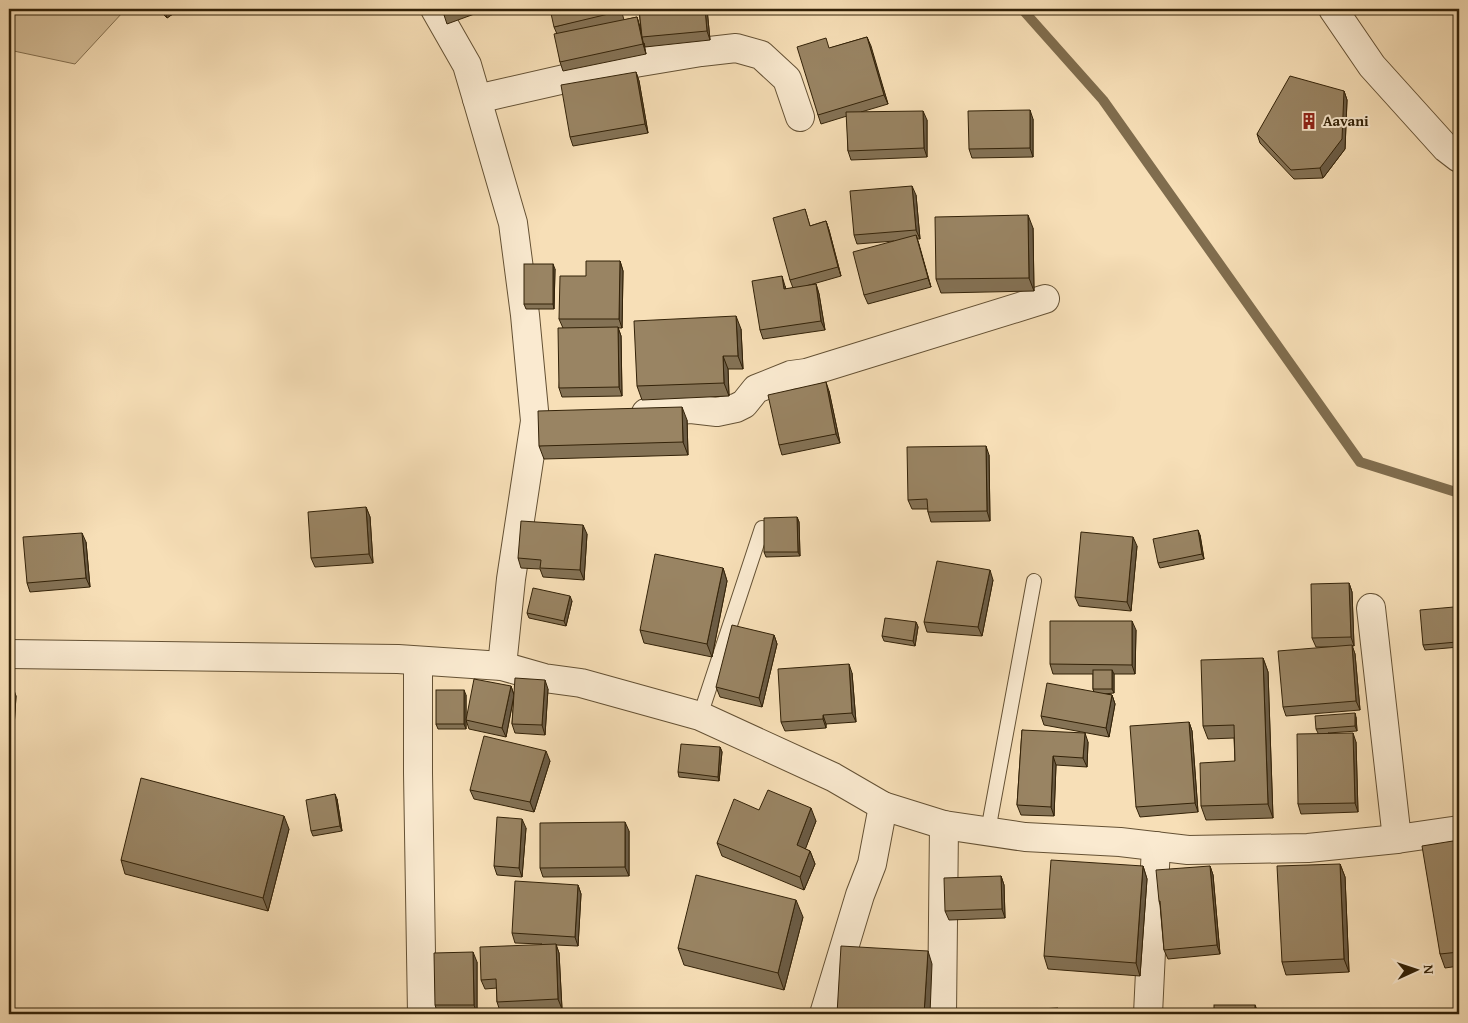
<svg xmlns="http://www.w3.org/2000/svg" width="1468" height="1023" font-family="'Gentium Book Plus',serif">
<rect width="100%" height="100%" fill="#f7dfb7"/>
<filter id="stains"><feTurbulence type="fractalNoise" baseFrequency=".004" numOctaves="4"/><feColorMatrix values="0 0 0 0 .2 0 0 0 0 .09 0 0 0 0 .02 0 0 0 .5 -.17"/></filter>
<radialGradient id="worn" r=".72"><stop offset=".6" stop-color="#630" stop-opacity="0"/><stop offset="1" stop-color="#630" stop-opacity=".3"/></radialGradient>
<path fill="#d6bf99" stroke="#847050" d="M9 9H123V12L75 64 9 50Z"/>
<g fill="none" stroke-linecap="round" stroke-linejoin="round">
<path stroke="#806d4e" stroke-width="10" d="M1022 9 1103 100 1360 462 1459 493"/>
<g stroke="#645134" stroke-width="16">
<g id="lane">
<path d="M700 716 762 528"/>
<path d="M988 831 1034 581"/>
</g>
</g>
<g stroke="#645134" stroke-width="30">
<g id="street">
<path d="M435 9 467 65 477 99 513 223 525 315 535 421 511 579 502 666"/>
<path d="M1333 9 1372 66 1446 148 1459 158"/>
<path d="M477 99 635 63 701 52 736 48 761 55 787 79 800 117"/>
<path d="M646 413 691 409 717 412 736 408 744 404 756 389 791 375 806 373 1045 299"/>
<path d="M1371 608 1397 839"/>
<path d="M9 654 398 659 502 666 544 678 581 683 700 716 833 777 883 806 944 825 1025 837 1120 842 1188 850 1308 848 1397 839 1459 830"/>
<path d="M418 661V773L422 1014"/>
<path d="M824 1014 860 895 872 864 883 806"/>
<path d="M942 1014 944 825"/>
<path d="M1148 1014 1156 846"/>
</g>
</g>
<use href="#lane" stroke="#faead0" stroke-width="14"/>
<use href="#street" stroke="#faead0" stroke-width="28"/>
</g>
<g fill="#847255" stroke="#332208">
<path d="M158 9H180L167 18Z"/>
<path d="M442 9H488L447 24Z"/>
<path d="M621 9 624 20 637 17 641 31 639 9H707L710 40 645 47 644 43 646 54 563 71 560 62 557 34 554 27Z"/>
<path d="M867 37 888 104 861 112 927 120V157L851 160 848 151 847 116 821 124 818 115 830 48Z"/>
<path d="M636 72 639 81 648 133 573 146 570 137Z"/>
<path d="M1344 91 1347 100 1345 149 1323 178 1294 179 1260 143 1257 134Z"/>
<path d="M1033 119V157L972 158 969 149Z"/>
<path d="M916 195 920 239H917L931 287 868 304 864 295 894 241 857 244 854 235Z"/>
<path d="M805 209 810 226 826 221 829 230 841 276 806 286 816 284 819 294 825 330 763 339 760 330 785 286 786 289 793 288 790 280Z"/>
<path d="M1033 228 1034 291 941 293 936 279Z"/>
<path d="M620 261 623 271 622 328H618L621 336 622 396 562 397 559 388 563 328 559 319 586 276Z"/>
<path d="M555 269 554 309H526L524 304Z"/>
<path d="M741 329 743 369H728L729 396 642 400 637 386Z"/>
<path d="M829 391 840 443 782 455 779 445Z"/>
<path d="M687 420 688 455 544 459 539 446Z"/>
<path d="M989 455 990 521 931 522 928 512V509H912L908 500Z"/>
<path d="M366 507 370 517 373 563 315 567 311 558Z"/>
<path d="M797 517 799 522 800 556 766 557 764 552Z"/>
<path d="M587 534 584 580 543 577 540 569 521 568 518 558Z"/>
<path d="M1200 535 1204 559 1160 568 1158 563Z"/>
<path d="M86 542 90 587 30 592 27 583Z"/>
<path d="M1137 546 1131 611 1079 606 1075 597Z"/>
<path d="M723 568 727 581 712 657 644 643 640 630Z"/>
<path d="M993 580 982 636 927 632 924 622Z"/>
<path d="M1349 583 1352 592 1354 646H1352L1355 654 1360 710 1286 716 1283 707 1333 647H1316L1312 638Z"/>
<path d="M572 601 566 626 529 618 527 613Z"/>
<path d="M1454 607 1456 612 1459 647 1425 650 1423 645Z"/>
<path d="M916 622 918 627 915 646 884 641 882 636Z"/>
<path d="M1136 630 1135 674H1114V693L1104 694 1112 695 1115 704 1109 737 1044 725 1041 716 1094 692 1093 689V674H1053L1050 664Z"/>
<path d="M774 635 777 644 762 707 720 697 716 687Z"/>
<path d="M1263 658 1268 672 1273 818 1206 820 1201 806 1235 761 1234 738 1208 739 1203 726Z"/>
<path d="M852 673 856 722 826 724V728L785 731 781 722Z"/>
<path d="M9 686 16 696 12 759H9Z"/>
<path d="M511 686 514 695 548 689 545 735 515 733 512 724 514 696 506 737 469 729 466 720Z"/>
<path d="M466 695V729H438L436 724Z"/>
<path d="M1356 717 1357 731 1328 733 1356 742 1358 812 1301 814 1298 804 1318 733 1316 729Z"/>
<path d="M1189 722 1192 731 1198 812 1140 817 1136 807Z"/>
<path d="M1022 730 1088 742 1087 767 1056 765 1054 816 1021 815 1017 805Z"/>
<path d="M720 747 722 752 719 781 679 777 678 772Z"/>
<path d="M550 761 534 812 474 799 470 790Z"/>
<path d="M337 799 342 831 313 836 311 831Z"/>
<path d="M759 810 816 821 805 849 810 851 815 864 804 890 722 856 717 843Z"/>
<path d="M526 828 522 877 497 875 494 866Z"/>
<path d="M289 829 268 911 125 874 121 860Z"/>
<path d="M629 831V876L543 877 540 868Z"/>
<path d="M1459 840V966L1445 968 1440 954Z"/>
<path d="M1340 864 1345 877 1349 972 1286 975 1282 962Z"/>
<path d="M1143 866 1147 879 1140 976 1048 969 1044 956Z"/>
<path d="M1210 866 1213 875 1220 954 1168 959 1164 950 1160 905 1159 901Z"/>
<path d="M1001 876 1004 885 1005 918 949 920 945 911Z"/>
<path d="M578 885 581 894 578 946 556 945 559 953 562 1009 500 1011 497 1002V988L485 989 481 980 542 944 515 943 512 933Z"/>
<path d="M803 917 784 990 684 965 678 948Z"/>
<path d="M477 962V1014H438L435 1005Z"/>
</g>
<g fill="#6b5c45" stroke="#332208">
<path d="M164 9H180L167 18Z"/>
<path d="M705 9H707L710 40 707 31Z"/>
<path d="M637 17 640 27 642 37 646 54 643 44Z"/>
<path d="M867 37 871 46 888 104 884 95Z"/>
<path d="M636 72 639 81 648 133 645 124Z"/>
<path d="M1344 91 1347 100 1345 149 1323 178 1320 168Z"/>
<path d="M1030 110 1033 119V157L1030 148Z"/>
<path d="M923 111 927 120V157L924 148Z"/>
<path d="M912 186 916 195 920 239 916 230Z"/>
<path d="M1028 215 1033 228 1034 291 1029 278Z"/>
<path d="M826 221 829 230 841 276 838 267Z"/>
<path d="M916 235 919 244 931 287 928 278Z"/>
<path d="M620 261 623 271 622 328 619 319Z"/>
<path d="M553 264 555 269 554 309 553 304Z"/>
<path d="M782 276 785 286 787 299 784 289Z"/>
<path d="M816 284 819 294 825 330 821 321Z"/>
<path d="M736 316 741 329 743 369 738 356Z"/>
<path d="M618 327 621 336 622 396 619 387Z"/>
<path d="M723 356 728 369 729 396 724 383Z"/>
<path d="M826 382 829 391 840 443 836 434Z"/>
<path d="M682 407 687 420 688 455 683 442Z"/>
<path d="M986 446 989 455 990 521 987 511Z"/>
<path d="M366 507 370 517 373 563 369 554Z"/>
<path d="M797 517 799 522 800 556 798 552Z"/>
<path d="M583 525 587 534 584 580 580 570Z"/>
<path d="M1198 530 1200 535 1204 559 1202 554Z"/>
<path d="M82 533 86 542 90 587 86 578Z"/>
<path d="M1133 537 1137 546 1131 611 1127 602Z"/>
<path d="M723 568 727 581 712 657 707 644Z"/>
<path d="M990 570 993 580 982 636 978 627Z"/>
<path d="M1349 583 1352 592 1354 646 1351 637Z"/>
<path d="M570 596 572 601 566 626 564 621Z"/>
<path d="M1454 607 1456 612 1459 647 1457 642Z"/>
<path d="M1132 621 1136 630 1135 674 1132 665Z"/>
<path d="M916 622 918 627 915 646 913 641Z"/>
<path d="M774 635 777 644 762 707 759 698Z"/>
<path d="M1352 645 1355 654 1360 710 1356 701Z"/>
<path d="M1263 658 1268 672 1273 818 1268 804Z"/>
<path d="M849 664 852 673 856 722 852 713Z"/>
<path d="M1112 670 1114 674V693L1112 689Z"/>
<path d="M545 680 548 689 545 735 542 725Z"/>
<path d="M511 686 514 695 506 737 502 728Z"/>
<path d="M13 687 16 696 12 759 9 750V745Z"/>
<path d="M464 690 466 695V729L464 724Z"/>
<path d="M1112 695 1115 704 1109 737 1106 728Z"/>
<path d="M1355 713 1356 717 1357 731 1355 726Z"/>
<path d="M823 715 826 724V728L823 719Z"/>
<path d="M1189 722 1192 731 1198 812 1195 803Z"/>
<path d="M1085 733 1088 742 1087 767 1083 758Z"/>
<path d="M1353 733 1356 742 1358 812 1355 803Z"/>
<path d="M720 747 722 752 719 781 718 777Z"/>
<path d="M546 751 550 761 534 812 530 802Z"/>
<path d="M1053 756 1056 765 1054 816 1051 807Z"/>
<path d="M335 794 337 799 342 831 340 826Z"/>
<path d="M811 808 816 821 802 858 797 845Z"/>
<path d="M284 816 289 829 268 911 263 898Z"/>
<path d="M522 819 526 828 522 877 519 868Z"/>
<path d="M625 822 629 831V876L625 867Z"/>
<path d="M810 851 815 864 804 890 800 877Z"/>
<path d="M1340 864 1345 877 1349 972 1344 959Z"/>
<path d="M1143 866 1147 879 1140 976 1136 963Z"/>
<path d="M1210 866 1213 875 1220 954 1217 945Z"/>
<path d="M1001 876 1004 885 1005 918 1002 909Z"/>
<path d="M578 885 581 894 578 946 575 937Z"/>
<path d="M796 900 803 917 784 990 778 973Z"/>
<path d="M556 944 559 953 562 1009 558 999Z"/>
<path d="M928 951 932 964 930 1014H924Z"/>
<path d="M473 952 477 962V1014L474 1005Z"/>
<path d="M1255 1005 1259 1014H1255Z"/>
</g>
<g fill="#998463" stroke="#332208">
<path d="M442 9H460L444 15Z"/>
<path d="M550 9H620L621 11 554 27Z"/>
<path d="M639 9H705L707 31 642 37Z"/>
<path d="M637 17 643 44 560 62 554 34Z"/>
<path d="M867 37 884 95 818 115 797 47 826 38 829 48Z"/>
<path d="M636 72 645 124 570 137 561 85Z"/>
<path d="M1290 76 1344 91 1342 139 1320 168 1291 170 1257 134Z"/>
<path d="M1030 110V148L969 149 968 111Z"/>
<path d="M923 111 924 148 848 151 846 112Z"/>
<path d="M912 186 916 230 854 235 850 191Z"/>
<path d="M805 209 810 226 826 221 838 267 790 280 773 218Z"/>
<path d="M1028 215 1029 278 936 279 935 217Z"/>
<path d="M916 235 928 278 864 295 853 252Z"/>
<path d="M586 261H620L619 319H559L560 276H586Z"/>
<rect x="524" y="264" width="29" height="40"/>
<path d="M782 276 784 289 816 284 821 321 760 330 752 281Z"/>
<path d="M736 316 738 356H723L724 383 637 386 634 321Z"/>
<path d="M618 327 619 387 559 388 558 328Z"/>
<path d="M826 382 836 434 779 445 768 395Z"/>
<path d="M682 407 683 442 539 446 538 411Z"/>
<path d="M986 446 987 511 928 512 927 499 908 500 907 447Z"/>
<path d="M366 507 369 554 311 558 308 512Z"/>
<path d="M797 517 798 552H764V518Z"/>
<path d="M521 521 583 525 580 570 540 568 541 560 518 558Z"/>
<path d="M1198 530 1202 554 1158 563 1153 539Z"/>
<path d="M1081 532 1133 537 1127 602 1075 597Z"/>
<path d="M82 533 86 578 27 583 23 537Z"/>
<path d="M655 554 723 568 707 644 640 630Z"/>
<path d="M937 561 990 570 978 627 924 622Z"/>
<path d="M1349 583 1351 637 1312 638 1311 584Z"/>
<path d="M533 588 570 596 564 621 527 613Z"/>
<path d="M1454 607 1457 642 1423 645 1420 610Z"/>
<path d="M885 618 916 622 913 641 882 636Z"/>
<path d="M1050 621H1132V665L1050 664Z"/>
<path d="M732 625 774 635 759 698 716 687Z"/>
<path d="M1352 645 1356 701 1283 707 1278 651Z"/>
<path d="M1263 658 1268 804 1201 806 1200 763 1235 761 1234 725 1203 726 1201 660Z"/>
<path d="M849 664 852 713 823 715V719L781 722 778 669Z"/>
<rect x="1093" y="670" width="19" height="19"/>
<path d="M515 678 545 680 542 725 512 724Z"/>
<path d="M474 679 511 686 502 728 466 720Z"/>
<path d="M1047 683 1112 695 1106 728 1041 716Z"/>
<path d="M9 686 13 687 9 745Z"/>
<rect x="436" y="690" width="28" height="34"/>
<path d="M1355 713V726L1316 729 1315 716Z"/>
<path d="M1189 722 1195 803 1136 807 1130 726Z"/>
<path d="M1022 730 1085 733 1083 758 1053 756 1051 807 1017 805Z"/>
<path d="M1353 733 1355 803 1298 804 1297 734Z"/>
<path d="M484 736 546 751 530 802 470 790Z"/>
<path d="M681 744 720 747 718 777 678 772Z"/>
<path d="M141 778 284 816 263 898 121 860Z"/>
<path d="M768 790 811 808 797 845 810 851 800 877 717 843 734 799 759 810Z"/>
<path d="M335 794 340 826 311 831 306 800Z"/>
<path d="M497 817 522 819 519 868 494 866Z"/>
<path d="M625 822V867L540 868V823Z"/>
<path d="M1459 840V952L1440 954 1422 846Z"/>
<path d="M1051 860 1143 866 1136 963 1044 956Z"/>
<path d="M1340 864 1344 959 1282 962 1277 866Z"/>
<path d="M1210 866 1217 945 1164 950 1160 901H1159L1156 870Z"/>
<path d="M696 875 796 900 778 973 678 948Z"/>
<path d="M1001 876 1002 909 945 911 944 878Z"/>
<path d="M515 881 578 885 575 937 512 933Z"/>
<path d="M556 944 558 999 497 1002 496 979 481 980 480 947Z"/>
<path d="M841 946 928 951 924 1014H837Z"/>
<path d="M473 952 474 1005H435L434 953Z"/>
<rect x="1214" y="1005" width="41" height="9"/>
<path d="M1058 1008V1014H1020V1010Z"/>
<path d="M9 1010H14L13 1014H9Z"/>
</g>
<defs>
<g id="building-bare" transform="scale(1.35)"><path d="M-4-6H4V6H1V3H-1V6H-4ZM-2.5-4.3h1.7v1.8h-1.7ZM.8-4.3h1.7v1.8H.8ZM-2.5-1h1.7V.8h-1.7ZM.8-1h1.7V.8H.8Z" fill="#8f2418" stroke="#faead0" stroke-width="2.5" paint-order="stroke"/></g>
</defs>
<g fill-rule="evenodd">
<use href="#building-bare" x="1309" y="121"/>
</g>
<g text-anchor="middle" stroke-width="4" stroke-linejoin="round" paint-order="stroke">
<g font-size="15" font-weight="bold" fill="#332208" stroke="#faead0" text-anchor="start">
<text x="1323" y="126">Aavani</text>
</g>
</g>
<rect width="1468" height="1023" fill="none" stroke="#f7dfb7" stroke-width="30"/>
<rect x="10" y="10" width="1448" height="1003" fill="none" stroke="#332208" stroke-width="2.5"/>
<rect x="15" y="15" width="1438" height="993" fill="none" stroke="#332208"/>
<g transform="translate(1416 970) rotate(87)" stroke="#faead0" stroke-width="4" paint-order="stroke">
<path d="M0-4L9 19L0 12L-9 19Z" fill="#332208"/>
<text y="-8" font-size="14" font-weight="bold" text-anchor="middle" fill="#332208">N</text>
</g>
<rect width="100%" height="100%" filter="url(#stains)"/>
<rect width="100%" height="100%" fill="url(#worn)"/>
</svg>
